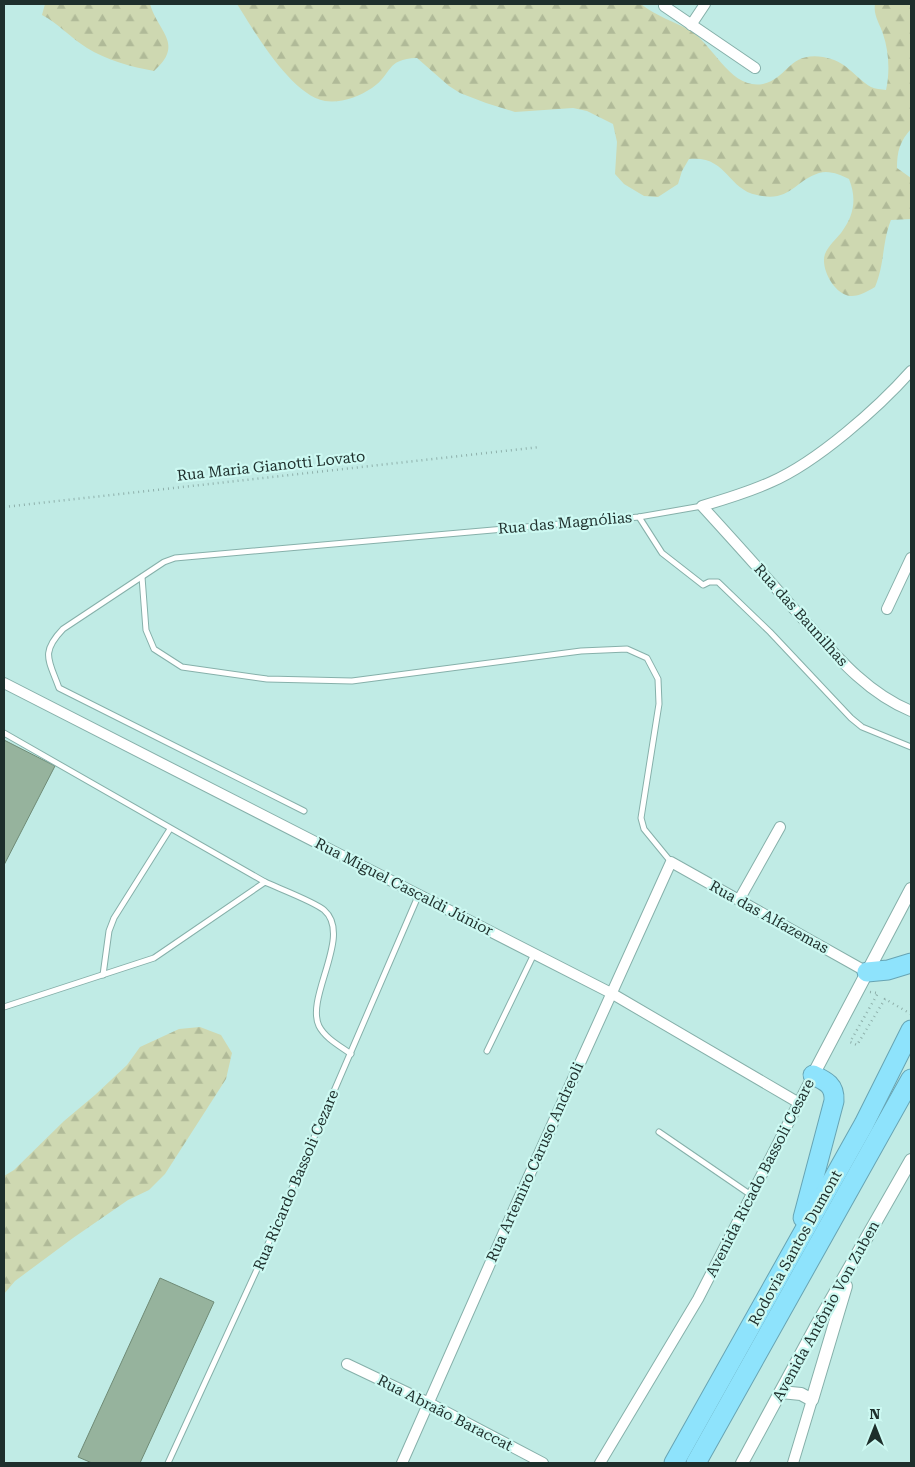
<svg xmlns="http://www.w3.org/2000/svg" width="915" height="1467" font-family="'Roboto Serif',serif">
<defs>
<pattern id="forest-firs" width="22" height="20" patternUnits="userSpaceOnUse" patternTransform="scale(1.25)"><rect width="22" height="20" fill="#ced8b1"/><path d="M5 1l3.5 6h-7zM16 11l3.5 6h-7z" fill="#b0ba98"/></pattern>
</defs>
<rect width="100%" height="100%" fill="#c0ebe5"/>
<g fill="url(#forest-firs)">
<path d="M45 4H150C158 32 185 44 154 71 132 67 106 60 87 48 71 38 59 24 42 15Z"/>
<path d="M237 4H641C657 17 674 21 691 31 714 46 731 90 763 84 789 78 788 52 823 57 847 61 853 76 871 87 875 89 881 89 886 90 890 73 889 51 883 34 880 24 873 15 875 4H911V129C900 141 897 151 897 168L911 178V219L891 220C882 242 885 263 875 287 868 291 858 297 850 296 834 294 820 268 825 254 828 246 836 239 841 233 854 216 857 199 849 179 840 175 830 170 819 173 794 181 790 203 757 195 727 189 727 155 689 159L682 171 678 184 658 197 644 196 624 184 615 174 617 142 613 124 587 111 573 108 515 112 486 103 460 93 449 86 417 58C385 59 393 74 372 88 358 97 342 103 325 101 291 95 254 31 237 4Z"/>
<path d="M200 1027 221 1035 232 1053 226 1079 165 1174 149 1190 128 1200 73 1238 15 1281 4 1294V1176L14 1170 64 1121 95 1095 127 1065 140 1047 179 1029Z"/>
</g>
<g fill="#96b39d" stroke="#6f8b76">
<path d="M4 740 55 766 4 865Z"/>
<path d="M160 1278 214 1302 140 1463H92L78 1457Z"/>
</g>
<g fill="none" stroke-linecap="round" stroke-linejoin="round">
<g stroke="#86b0aa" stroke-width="7">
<g id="service">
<path d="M639 517 662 553 703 585 709 582H718L770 632 851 718 862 727 911 747"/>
<path d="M142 577 146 630 154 649 182 667 267 679 352 681 581 651 627 649 647 658 658 679 659 704 641 818 644 829 671 862"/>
<path d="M4 733 265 882"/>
<path d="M304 811 59 688C49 660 40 653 63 629L164 562 175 558 639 517 702 506"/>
<path d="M103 975 109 931 114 918 170 829"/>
<path d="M4 1007 154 958 265 882C278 888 315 902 324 910 353 935 305 997 319 1026 325 1038 340 1046 351 1054"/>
<path d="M487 1051 534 954"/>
<path d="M659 1132 751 1195"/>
<path d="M168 1463 259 1265 419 894"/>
</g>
</g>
<g stroke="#86b0aa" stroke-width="12">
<g id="minor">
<path d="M664 6 755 68"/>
<path d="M691 25 705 4"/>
<path d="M911 371C878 408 817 462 771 482 749 492 726 499 702 506 733 540 764 574 794 609 829 647 862 691 911 711"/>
<path d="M887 609 911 558"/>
<path d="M4 683 611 993 799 1103"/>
<path d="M739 900 780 827"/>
<path d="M347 1364 429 1403 543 1463"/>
<path d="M402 1463 519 1198 671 862 867 972"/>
<path d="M600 1463 698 1299 813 1075"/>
<path d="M793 1463 812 1400"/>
</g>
</g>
<g stroke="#86b0aa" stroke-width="14">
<g id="tertiary">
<path d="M813 1075 911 889"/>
<path d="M781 1392 801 1394 812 1400 846 1286"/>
<path d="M742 1463 815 1328 911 1160"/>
</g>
</g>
<g stroke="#67a4b3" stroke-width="21">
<g id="motorway">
<path d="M867 972 888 970 911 963"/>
<path d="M803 1218 834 1101C835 1085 826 1081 813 1075"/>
<path d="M674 1463 864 1124 911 1030"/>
<path d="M696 1463 911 1079"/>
</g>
</g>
<g stroke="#8eb0ab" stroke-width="2.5" stroke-dasharray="1 4" stroke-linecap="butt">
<path d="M4 507 540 447"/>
<path d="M870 992 878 993 850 1042 857 1045 885 999 911 1014"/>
</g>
<use href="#service" stroke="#fff" stroke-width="5"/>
<use href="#minor" stroke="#fff" stroke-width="10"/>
<use href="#tertiary" stroke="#fff" stroke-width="12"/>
<use href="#motorway" stroke="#8ee3fc" stroke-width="19"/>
</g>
<g text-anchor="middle" stroke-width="4.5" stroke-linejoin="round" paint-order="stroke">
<g font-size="15" fill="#1e2f2c" stroke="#cdf9f2">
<text transform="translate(271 466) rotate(-6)" y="5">Rua Maria Gianotti Lovato</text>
<text transform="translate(565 523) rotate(-5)" y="5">Rua das Magnólias</text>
<text transform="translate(801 615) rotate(48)" y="5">Rua das Baunilhas</text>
<text transform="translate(404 887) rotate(27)" y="5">Rua Miguel Cascaldi Júnior</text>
<text transform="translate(769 917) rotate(29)" y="5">Rua das Alfazemas</text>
<text transform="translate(535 1162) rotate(-66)" y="5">Rua Artemiro Caruso Andreoli</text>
<text transform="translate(760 1178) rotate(-63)" y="5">Avenida Ricado Bassoli Cesare</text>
<text transform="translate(296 1180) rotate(-67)" y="5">Rua Ricardo Bassoli Cezare</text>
<text transform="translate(795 1248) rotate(-61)" y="5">Rodovia Santos Dumont</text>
<text transform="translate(826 1311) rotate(-61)" y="5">Avenida Antônio Von Zuben</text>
<text transform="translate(445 1413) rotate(27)" y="5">Rua Abraão Baraccat</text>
</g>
</g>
<rect width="915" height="1467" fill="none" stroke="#1e2f2c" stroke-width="10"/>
<g transform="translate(875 1427)" stroke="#cdf9f2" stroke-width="4" paint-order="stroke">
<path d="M0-4L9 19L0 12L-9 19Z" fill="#1e2f2c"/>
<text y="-8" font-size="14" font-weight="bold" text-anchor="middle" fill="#1e2f2c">N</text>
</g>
</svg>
